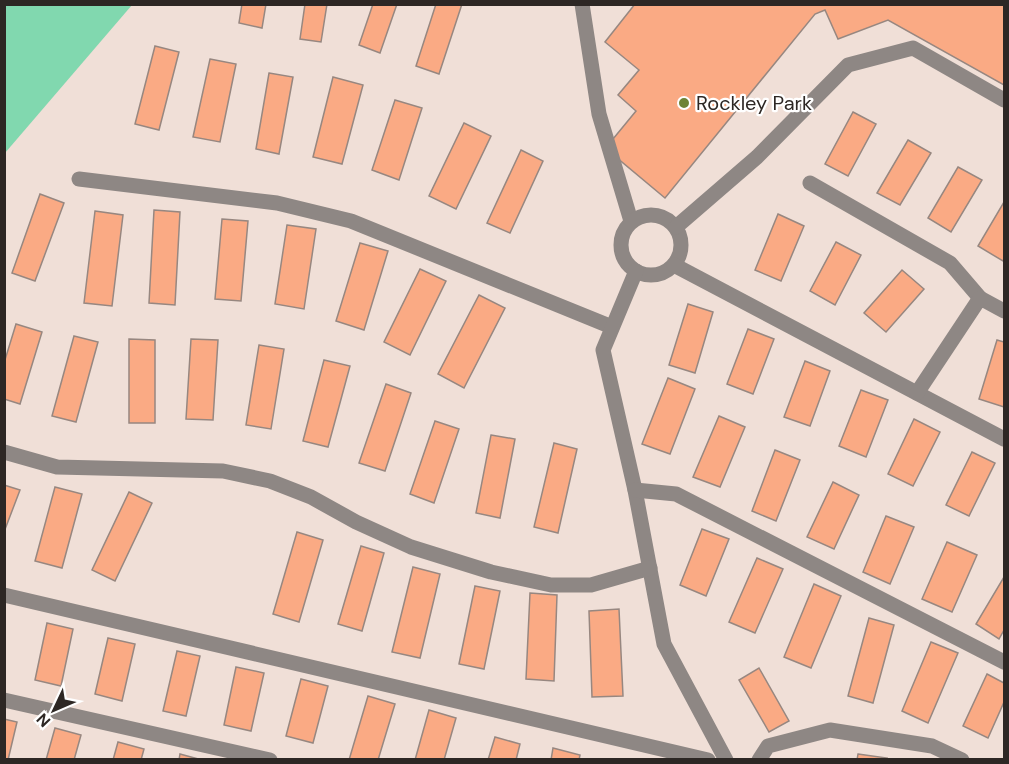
<svg xmlns="http://www.w3.org/2000/svg" width="1009" height="764" font-family="'DM Sans',sans-serif">
<rect width="100%" height="100%" fill="#f0dfd7"/>
<path fill="#81d8af" d="M5 4 132 5 5 153 4 5Z"/>
<g fill="#faaa84" stroke="#978780" stroke-width="1.5">
<path d="M242 4H266L262 28 239 23Z"/>
<path d="M305 4H327L321 42 300 39Z"/>
<path d="M373 4H397L380 53 359 45Z"/>
<path d="M436 4H462L439 74 416 66Z"/>
<path d="M635 4H1004V85L888 20 838 39 825 10 815 14 665 198 616 157 613 139 636 111 618 95 639 70 605 42Z"/>
<path d="M155 46 179 52 159 130 135 124Z"/>
<path d="M210 59 236 64 220 142 193 137Z"/>
<path d="M269 73 293 77 279 154 256 149Z"/>
<path d="M333 77 363 85 342 164 313 157Z"/>
<path d="M395 100 422 108 399 180 372 170Z"/>
<path d="M853 112 876 124 848 176 825 164Z"/>
<path d="M464 123 491 136 456 209 429 196Z"/>
<path d="M908 140 931 153 900 205 877 193Z"/>
<path d="M521 150 543 161 510 233 487 223Z"/>
<path d="M958 167 982 180 951 232 928 218Z"/>
<path d="M40 194 64 203 35 281 12 273Z"/>
<path d="M1004 202V259L1003 261 978 246Z"/>
<path d="M154 210 180 212 175 305 149 303Z"/>
<path d="M95 211 123 215 112 306 84 303Z"/>
<path d="M778 214 804 226 781 281 755 270Z"/>
<path d="M222 219 248 221 241 301 215 299Z"/>
<path d="M287 225 316 229 304 309 275 304Z"/>
<path d="M836 242 861 255 835 305 810 291Z"/>
<path d="M360 243 388 251 364 330 336 321Z"/>
<path d="M420 269 446 281 410 355 384 342Z"/>
<path d="M902 270 924 289 886 332 864 313Z"/>
<path d="M479 295 505 308 464 388 438 374Z"/>
<path d="M688 304 713 312 695 373 669 365Z"/>
<path d="M16 324 42 332 20 404 4 399V363Z"/>
<path d="M748 329 774 339 753 394 727 384Z"/>
<path d="M74 336 98 342 76 422 52 416Z"/>
<path d="M129 339 155 340V423H129Z"/>
<path d="M191 339 218 340 213 420 186 419Z"/>
<path d="M997 340 1004 342V407L979 399Z"/>
<path d="M259 345 284 349 271 429 246 425Z"/>
<path d="M324 360 350 366 328 447 303 441Z"/>
<path d="M805 361 830 371 810 426 784 417Z"/>
<path d="M668 378 695 389 670 454 642 444Z"/>
<path d="M386 384 411 393 385 471 359 463Z"/>
<path d="M861 390 888 400 866 457 839 446Z"/>
<path d="M719 416 745 427 720 487 693 477Z"/>
<path d="M914 419 940 432 913 486 888 474Z"/>
<path d="M435 421 459 429 434 503 410 494Z"/>
<path d="M491 435 515 439 500 518 476 513Z"/>
<path d="M554 443 577 449 558 533 534 527Z"/>
<path d="M775 450 800 460 776 521 752 511Z"/>
<path d="M972 452 995 463 969 516 946 505Z"/>
<path d="M833 482 859 495 834 549 807 537Z"/>
<path d="M4 485 20 490 4 532Z"/>
<path d="M55 487 82 494 62 568 35 561Z"/>
<path d="M129 492 152 503 115 581 92 570Z"/>
<path d="M886 516 914 527 890 584 863 572Z"/>
<path d="M702 529 729 539 706 596 680 585Z"/>
<path d="M297 532 323 540 299 622 273 614Z"/>
<path d="M947 542 977 555 952 612 922 599Z"/>
<path d="M361 546 384 553 362 631 338 624Z"/>
<path d="M757 558 783 569 755 633 729 622Z"/>
<path d="M413 567 440 574 420 658 392 652Z"/>
<path d="M1004 577V630L999 639 976 624Z"/>
<path d="M814 584 841 596 811 668 784 657Z"/>
<path d="M475 586 500 591 484 669 459 664Z"/>
<path d="M530 593 557 595 554 681 526 679Z"/>
<path d="M619 609 623 696 592 697 589 611Z"/>
<path d="M869 618 894 625 873 703 848 696Z"/>
<path d="M47 623 73 629 61 686 35 680Z"/>
<path d="M108 638 135 644 122 701 95 694Z"/>
<path d="M931 642 958 653 928 723 902 711Z"/>
<path d="M177 651 200 656 186 716 163 711Z"/>
<path d="M236 667 264 673 251 731 224 725Z"/>
<path d="M759 668 789 721 769 732 739 680Z"/>
<path d="M987 674 1004 683V702L988 738 963 726Z"/>
<path d="M301 679 328 686 313 743 286 736Z"/>
<path d="M368 696 395 704 378 760H349Z"/>
<path d="M429 710 456 718 444 760H415Z"/>
<path d="M4 719 17 722 8 760H4Z"/>
<path d="M55 728 81 735 74 760H46Z"/>
<path d="M495 737 520 744 516 760H488Z"/>
<path d="M118 742 144 749 141 760H113Z"/>
<path d="M553 748 580 755 579 760H551Z"/>
<path d="M180 754 202 760H179Z"/>
<path d="M858 754 887 758 886 760H857Z"/>
</g>
<g fill="none" stroke-linecap="round" stroke-linejoin="round">
<g stroke="#8e8784" stroke-width="15">
<path d="M582 4 599 114 631 221"/>
<path d="M79 179 277 203 351 221 612 327"/>
<path d="M810 183 950 263 980 298"/>
<circle cx="651" cy="245" r="30"/>
<path d="M676 227 757 157 848 65 913 48 1004 100"/>
<path d="M674 265 1004 439"/>
<path d="M636 271 603 350 635 490 664 644 726 760"/>
<path d="M917 393 980 298 1004 311"/>
<path d="M4 452 57 467 223 471 270 481 311 497 356 522 411 547 491 572 551 585H591L650 568"/>
<path d="M635 490 676 494 1004 662"/>
<path d="M4 595 708 760"/>
<path d="M4 700 270 760"/>
<path d="M759 760 768 746 830 730 932 746 962 760"/>
</g>
</g>
<circle fill="#6d8335" stroke="#fff" stroke-width="2" cx="684" cy="103" r="6"/>
<g text-anchor="middle" stroke-width="4.5" stroke-linejoin="round" paint-order="stroke">
<g font-size="20" fill="#2d2724" stroke="#fff" text-anchor="start">
<text x="696" y="110">Rockley Park</text>
</g>
</g>
<rect width="1009" height="764" fill="none" stroke="#2d2724" stroke-width="12"/>
<g transform="translate(54 710) rotate(226)" stroke="#ffffff" stroke-width="4.5" paint-order="stroke">
<path d="M0-4.5L10 22L0 15L-10 22Z" fill="#2d2724"/>
<text y="-9" font-size="16" font-weight="bold" text-anchor="middle" fill="#2d2724">N</text>
</g>
</svg>
